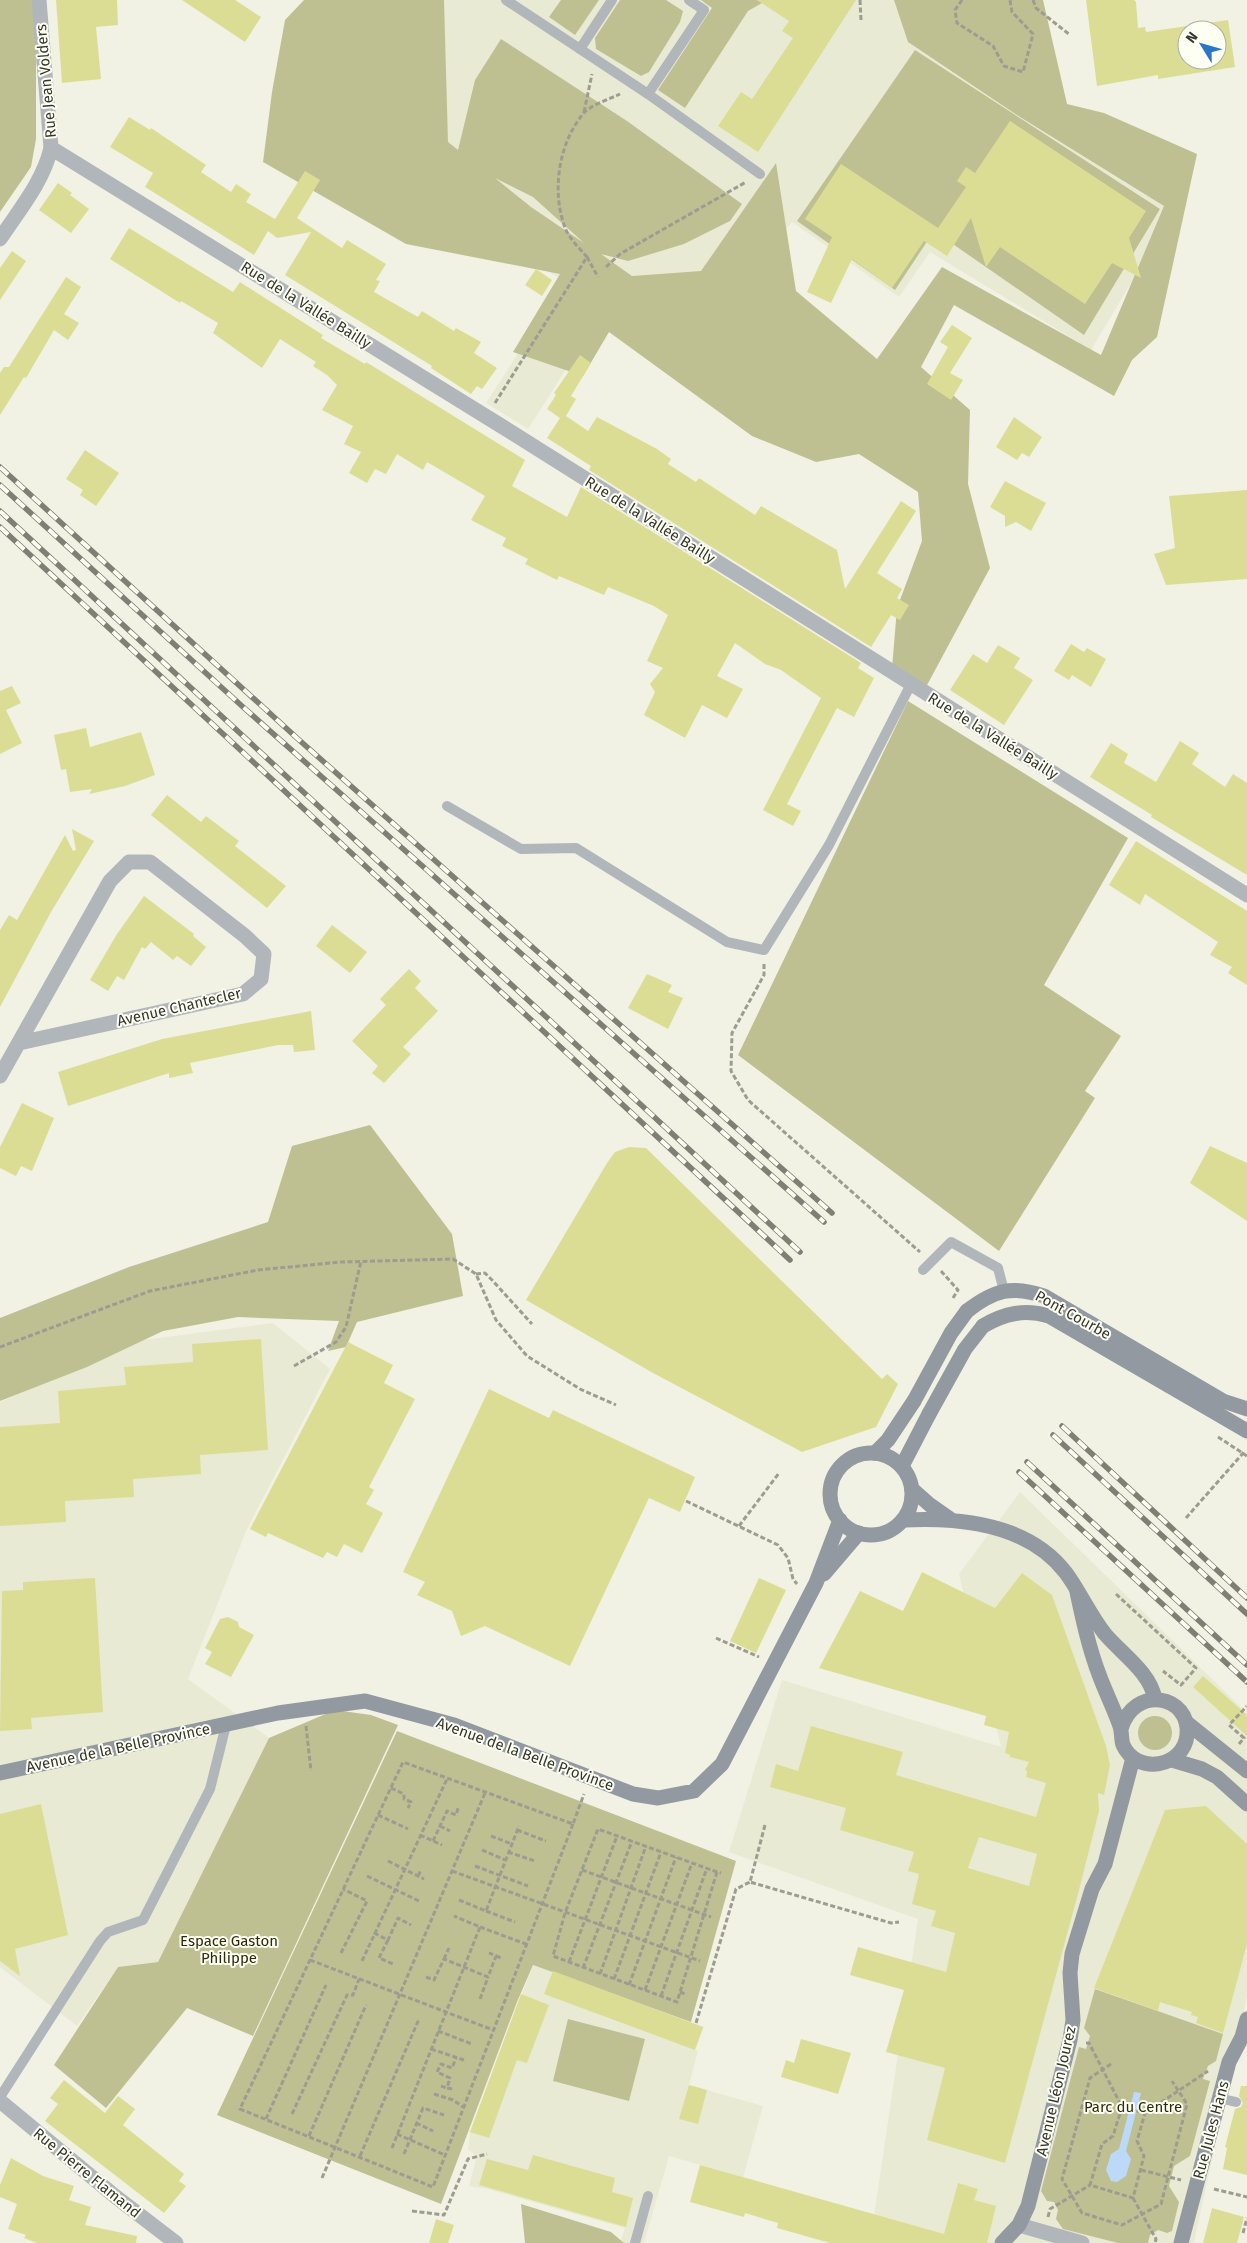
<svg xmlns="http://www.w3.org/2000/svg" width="1247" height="2243" font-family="'Fira Sans',sans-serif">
<rect width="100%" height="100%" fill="#f1f2e3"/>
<g fill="#e9ead3">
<path d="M365 0H940L1180 201 1091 350 930 252 899 297 792 222 753 267 615 292 528 429 486 403 565 281 287 125Z"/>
<path d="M273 1323 330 1369 246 1531 188 1679 269 1738 158 1962 118 1967 77 2026 0 1967V1402L143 1340Z"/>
<path d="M1020 1492 1247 1713V1997L1194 2243H870L918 1919 729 1852 782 1680 1001 1747 959 1574Z"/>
<path d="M533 1965 704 2027 695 2050 698 2051 689 2085 763 2106 743 2177 669 2156 644 2243H620L625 2228 488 2189 469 2186 477 2156 468 2150 470 2132Z"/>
</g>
<g fill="#bfc092" fill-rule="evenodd">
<path d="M0 0H40L36 68V139L31 167 0 212Z"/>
<path d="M304 0H444L448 142 458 150 475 80 501 39 627 121 742 204 730 221 684 244 628 261 601 254 632 276 701 271 776 163 796 291 877 359 942 267 1101 355 1164 206 1020 117 908 42 894 0H1043L1067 104 1104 113 1197 154 1157 337 1132 360 1114 396 954 305 921 367 970 410 968 484 990 568 926 687 892 668 897 608 922 541 918 492 859 454 816 462 752 436 609 332 583 376 513 352 560 274 406 244 263 162 272 92 285 20ZM495 178 533 197 584 243 531 207Z"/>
<path d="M561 0H599L575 35 549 17Z"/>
<path d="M620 0H666L683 11 680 22 649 72 641 76 596 49 595 38Z"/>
<path d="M701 0H757L762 3 748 11 685 108 658 90 712 8Z"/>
<path d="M915 50 1160 209 1084 335 934 231 895 290 797 221Z"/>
<path d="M908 701 1128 838 1044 985 1121 1036 1085 1091 1095 1098 999 1251 738 1055Z"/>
<path d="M370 1125 452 1234 463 1296 357 1322 346 1347 328 1351 339 1321 238 1317 163 1331 87 1367 0 1401V1318L129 1267 268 1222 292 1146Z"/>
<path d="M335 1710 371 1715 398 1725 253 2036 187 2008 106 2108 54 2065 118 1967 158 1962 269 1738Z"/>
<circle cx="1155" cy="1733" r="17"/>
<path d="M397 1731 736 1861 691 2022 533 1965 517 2002 441 2204 217 2115Z"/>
<path d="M1095 1989 1223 2034 1216 2061 1208 2066 1203 2079 1210 2081 1190 2156 1174 2166 1169 2186 1179 2202 1172 2231 1167 2233 1158 2230 1150 2235 1148 2243H1118L1063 2229 1056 2219 1058 2210 1054 2202 1047 2201 1041 2191 1079 2047 1086 2049 1090 2036 1084 2028Z"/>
<path d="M568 2019 645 2039 629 2101 553 2081Z"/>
<path d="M521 2204 611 2232 624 2243H525Z"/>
</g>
<path fill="#bdd9fa" d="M1134 2092 1141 2093 1126 2151 1131 2159 1126 2176 1117 2182 1111 2181 1106 2170 1111 2154 1119 2149Z"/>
<g fill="#dcdd95" fill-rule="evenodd">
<path d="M56 0H117L118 25 96 27 101 79 62 83Z"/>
<path d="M182 0H235L261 17 245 42Z"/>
<path d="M757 0H856L758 152 718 126 741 92 752 99 793 38 782 31 789 21Z"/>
<path d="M1086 0H1134L1136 2 1138 28 1145 27 1146 32 1228 20 1235 67 1158 79V75L1097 86ZM1187 30H1217V60H1187Z"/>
<path d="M129 117 150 130 151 128 206 165 201 172 231 192 236 184 251 194 246 202 275 219 305 171 320 180 297 218 342 248 347 240 386 264 376 280 380 281 374 292 418 317 422 311 454 331 456 328 481 342 474 353 497 368 482 389 477 386 471 394 431 368 432 366 285 275 311 232 277 238 268 231 254 255 145 187 153 173 110 147Z"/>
<path d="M1010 121 1146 211 1129 238 1141 278 1112 263 1085 304 1000 247 986 267 971 218 947 256 924 241 892 288 852 259 831 303 807 292 832 237 805 219 841 164 938 228 966 187 957 181 966 167 975 173Z"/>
<path d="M58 183 72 193 70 195 89 209 71 233 39 210Z"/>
<path d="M129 228 233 292 240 282 323 335 321 338 365 364 366 362 525 460 512 486 567 517 581 487 861 663 858 668 874 678 854 717 837 708 787 804 801 811 793 826 763 810 821 698 781 670 765 664 735 643 717 676 743 689 727 718 702 705 685 738 644 715 655 692 650 684 663 668 647 661 668 615 654 606 608 587 604 595 559 576 557 580 525 564 528 559 502 546 506 538 471 520 485 496 427 462 423 470 397 454 386 474 375 469 367 483 349 473 361 452 344 444 353 426 322 410 337 385 327 375 313 366 316 362 280 339 262 368 213 333 218 323 181 301 180 303 110 259Z"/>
<path d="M12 251 26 261 0 300V268Z"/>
<path d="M536 269 552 280 542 296 525 285Z"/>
<path d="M66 277 81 287 64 314 79 323 68 340 54 330 26 378 24 377 0 415V373L4 367H9Z"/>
<path d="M952 325 972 338 950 373 963 380 951 400 927 384 948 347 940 342Z"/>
<path d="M580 355 591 363 571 396 576 399 566 416 588 431 597 417 657 449 671 459 668 464 696 482 699 478 755 515 761 506 837 550 845 589 901 501 916 511 877 573 902 589 897 598 909 605 900 620 891 615 871 647 589 470 591 466 547 438 560 418 547 409 556 395 554 393Z"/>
<path d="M1014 417 1042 437 1029 457 1022 453 1017 460 996 447Z"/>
<path d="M85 450 119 473 96 506 80 495 83 490 66 479Z"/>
<path d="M1005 481 1046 503 1031 531 1016 522 1005 527V516L990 507Z"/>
<path d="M1247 490V579L1166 585 1154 554 1175 548 1169 496Z"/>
<path d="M1071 644 1084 652 1087 648 1106 659 1091 687 1072 675 1069 680 1054 671Z"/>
<path d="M998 645 1020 658 1014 668 1033 680 1004 725 950 690 973 654 987 663Z"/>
<path d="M12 686 21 703 6 710 22 743 0 754V691Z"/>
<path d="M86 728 90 747 141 732 155 775 125 786 89 794 92 789 70 792 66 769 61 770 54 735Z"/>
<path d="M1180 741 1199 753 1192 764 1225 787 1233 774 1247 783V875L1151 817 1152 815 1090 777 1111 743 1128 754 1124 763 1156 782Z"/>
<path d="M167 795 201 822 206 816 239 841 235 846 286 886 267 908 151 815Z"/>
<path d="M72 829 94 841 51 912 0 1007V930L9 915 17 920 65 835 73 851 76 850Z"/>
<path d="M1136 841 1247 911V985L1228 973 1232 967 1210 955 1218 942 1145 894 1140 905 1109 885Z"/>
<path d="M144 896 194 934 193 936 206 947 191 966 177 956 173 960 151 942 145 949 142 947 124 980 117 976 108 991 90 980 117 934Z"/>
<path d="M332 925 367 952 350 973 316 946Z"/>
<path d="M409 969 421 981 415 988 438 1011 403 1047 411 1054 384 1083 372 1073 378 1066 352 1041 386 1005 380 999Z"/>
<path d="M647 974 672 985 668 992 683 998 668 1029 628 1008Z"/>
<path d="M311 1011 315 1050 294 1052 293 1045H278L190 1063 193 1073 169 1078V1073L68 1106 58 1072 162 1039Z"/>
<path d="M22 1103 54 1118 32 1171 21 1166 16 1176 0 1168V1147Z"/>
<path d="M1210 1146 1247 1163V1221L1190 1183Z"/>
<path d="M629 1147 646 1148 882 1379 887 1374 898 1384 876 1427 802 1452 653 1373 526 1300 607 1163 615 1152Z"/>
<path d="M261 1339 268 1450 200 1455 201 1474 133 1479 134 1497 65 1501 66 1522 0 1526V1427L60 1423 58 1391 126 1385 124 1367 193 1362 192 1344Z"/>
<path d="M348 1342 393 1365 384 1383 415 1399 369 1487 374 1490 366 1504 383 1513 362 1553 344 1544 337 1557 327 1552 323 1558 268 1533 266 1537 250 1529Z"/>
<path d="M489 1389 549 1418 553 1410 695 1477 680 1512 649 1498 570 1666 485 1626 461 1636 452 1611 417 1595 425 1582 403 1572Z"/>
<path d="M922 1572 995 1608 1022 1573 1052 1595 1106 1746 1110 1765 1104 1795 1098 1793 1099 1811 1078 1894 1005 2163 927 2140 945 2068 886 2052 904 1990 850 1975 858 1947 946 1972 955 1933 931 1926 936 1911 912 1904 919 1874 908 1871 914 1852 840 1830 846 1808 770 1787 776 1764 798 1771 811 1726 903 1752 896 1775 1036 1817 1046 1783 1026 1777 1027 1771 1025 1770 1029 1762 1010 1757V1755L1005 1753 1009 1732 984 1725 986 1716 819 1668 860 1591 903 1611ZM979 1837 1037 1854 1029 1886 968 1868Z"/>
<path d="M95 1578 103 1712 31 1718 32 1729 0 1731 2 1591 23 1590V1582Z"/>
<path d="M759 1578 786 1590 756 1653 730 1641Z"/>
<path d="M228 1617 238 1622 239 1627 254 1635 231 1677 205 1664 212 1652 205 1648 220 1619Z"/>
<path d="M1203 1676 1247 1715V1736L1193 1687Z"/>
<path d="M41 1804 68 1935 15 1949 20 1976 0 1961V1814Z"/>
<path d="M1206 1806 1247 1844V1944L1223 2033 1196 2023 1198 2017 1191 2015 1192 2012 1160 2002 1158 2011 1094 1988 1165 1810Z"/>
<path d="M553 1971 703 2027 695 2050 544 1994Z"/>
<path d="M521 1994 549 2005 527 2063 517 2060 489 2138 470 2132Z"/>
<path d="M801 2039 851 2053 838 2094 781 2077 786 2060 794 2063Z"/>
<path d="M64 2080 105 2113 118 2096 135 2109 123 2125 184 2174 179 2181 186 2186 164 2213 45 2121 58 2104 50 2098Z"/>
<path d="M689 2085 707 2090 698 2124 679 2119Z"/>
<path d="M1241 2086H1247V2175L1223 2169 1227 2148 1225 2147 1235 2109 1241 2107 1243 2103 1239 2096Z"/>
<path d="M533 2155 615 2178 612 2192 633 2198 626 2227 479 2185 487 2159 528 2170Z"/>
<path d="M11 2158 43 2176 74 2186 69 2200 91 2207 85 2225 137 2236 136 2243H37L24 2238 26 2235 8 2229 17 2204 0 2197V2185Z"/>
<path d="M700 2165 944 2234 958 2183 978 2189 974 2200 996 2206 987 2243H830L777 2228 778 2223 745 2213 744 2217 690 2202Z"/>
<path d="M1212 2208 1244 2217 1237 2243H1203Z"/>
<path d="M436 2219 454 2225 448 2243H429Z"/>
</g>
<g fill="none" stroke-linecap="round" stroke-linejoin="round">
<g stroke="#9c9c91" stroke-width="3" stroke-dasharray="5 2.5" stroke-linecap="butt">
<path d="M860 0 861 20"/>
<path d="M962 0 955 10 957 23 993 46 1004 66 1023 72 1033 34 1012 12 1010 0"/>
<path d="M1033 0 1036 8 1070 35"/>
<path d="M584 112 592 74"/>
<path d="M587 257 598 277"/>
<path d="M606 267 620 254 746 182"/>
<path d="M495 403 587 257C580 249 570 239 566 230 551 194 558 144 583 114 590 105 610 99 620 94"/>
<path d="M764 964V975L732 1033 731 1071 748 1100 920 1252"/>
<path d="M941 1271 958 1290 953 1298"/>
<path d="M476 1274 485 1273 492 1280 532 1324"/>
<path d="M0 1347 150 1291 258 1270 341 1262 453 1259 476 1274 496 1320 527 1356 580 1389 616 1405"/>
<path d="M294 1366 336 1342 346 1327 361 1261"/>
<path d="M1218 1437 1247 1456"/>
<path d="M686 1501 778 1545 788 1558 793 1579 797 1584"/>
<path d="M1186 1518 1244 1452"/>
<path d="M739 1526 779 1473"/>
<path d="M1116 1594 1196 1668 1181 1685 1163 1671"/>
<path d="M716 1638 759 1657"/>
<path d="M306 1726 311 1771"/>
<path d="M1239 1744 1244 1738 1229 1725 1247 1706"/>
<path d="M391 1788 404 1794V1799L411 1802 408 1808"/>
<path d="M378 1815 408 1829"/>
<path d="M573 1824 433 2187 240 2109 403 1762 573 1824 584 1794"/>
<path d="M765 1825 750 1882 891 1923 899 1922"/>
<path d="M440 1826 450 1831"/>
<path d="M517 1830 546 1841"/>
<path d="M420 1835 442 1845"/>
<path d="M491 1836 512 1844"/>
<path d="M433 1841 447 1811 456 1815 458 1808"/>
<path d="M482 1850 505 1860"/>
<path d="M508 1852 535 1861"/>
<path d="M388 1861 424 1879"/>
<path d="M475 1866 528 1886"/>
<path d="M582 1870 711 1917"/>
<path d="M452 1871 700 1961"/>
<path d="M717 1872 677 2002 553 1956 565 1913 598 1829 717 1872 721 1873"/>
<path d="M367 1876 419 1901"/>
<path d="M418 1876 421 1870"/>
<path d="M459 1900 486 1911 519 1826"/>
<path d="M486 1911 515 1922"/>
<path d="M480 1927 526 1944"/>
<path d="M374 1933 388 1940 398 1918 411 1925"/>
<path d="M388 1940 379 1958 393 1964"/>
<path d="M341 1953 367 1901 343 1889"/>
<path d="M496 1956 503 1959"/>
<path d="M444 1959 449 1948"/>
<path d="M310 1960 493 2030"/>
<path d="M362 1961 447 1779"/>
<path d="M569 1962 617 1836"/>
<path d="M583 1968 632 1841"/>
<path d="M600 1974 646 1846"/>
<path d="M426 1977 434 1980 444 1959 488 1977 496 1956 489 1953"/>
<path d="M614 1979 661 1852"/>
<path d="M629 1985 676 1857"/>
<path d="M645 1990 692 1863"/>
<path d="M680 1992 687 1995"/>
<path d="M661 1996 707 1868"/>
<path d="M480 1999 488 1977"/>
<path d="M696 2023 736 1889 750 1882"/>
<path d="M438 2031 472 2044"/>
<path d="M1086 2043H1089L1122 2107 1113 2136 1102 2144 1090 2185 1133 2198 1144 2156 1137 2141 1145 2113 1208 2071"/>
<path d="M431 2049 464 2060"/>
<path d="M1111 2064 1090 2078 1062 2179 1082 2213 1122 2225 1161 2204 1187 2104 1172 2081"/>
<path d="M441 2086 447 2088"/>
<path d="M452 2089 447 2088 450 2078 437 2072 441 2064 452 2068 456 2058"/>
<path d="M434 2094 453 2100 463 2107"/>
<path d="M1122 2107 1145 2113"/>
<path d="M292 2114 347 1995H353L359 1979"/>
<path d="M266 2119 326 1985"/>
<path d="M416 2123 433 2131"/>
<path d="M397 2134 445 2155"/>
<path d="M309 2136 366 2005"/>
<path d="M392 2148 480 1927 454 1916"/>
<path d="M404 2154 423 2108 444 2115"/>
<path d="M360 2156 419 2019"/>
<path d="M1141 2170 1181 2180"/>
<path d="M322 2178 485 1793"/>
<path d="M1214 2189 1247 2197"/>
<path d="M1133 2198 1156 2239 1155 2243"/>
<path d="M412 2211 444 2215 468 2159 487 2154"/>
<path d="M1048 2217 1050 2209 1090 2185"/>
<path d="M1243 2233 1247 2218"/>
</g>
<g stroke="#b1b6bb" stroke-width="10">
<path d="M506 0 648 94 760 174"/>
<path d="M580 49 612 0"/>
<path d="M648 94 704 10 689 0"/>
<path d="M447 806 521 849 576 848 727 942 764 950 829 845 911 684"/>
<path d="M923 1270 951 1242 998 1268 1004 1291"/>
<path d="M0 2097 100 1941 108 1932 143 1920 210 1789 226 1725"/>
<path d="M1219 2098 1236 2102"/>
<path d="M635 2243 648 2196"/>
</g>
<g stroke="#b1b6bb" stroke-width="15">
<path d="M51 148 503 427 1247 895"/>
<path d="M0 239C19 210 43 182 51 148L39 0"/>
<path d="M0 1076 110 881 129 862H150L245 936 264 954 261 979 243 994 19 1043"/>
<path d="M0 2101 116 2197 176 2243"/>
<path d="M1019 2225 1082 2243"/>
</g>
<g stroke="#9399a1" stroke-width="15">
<path d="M967 1311C994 1290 1012 1285 1044 1296L1223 1401 1247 1409"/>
<path d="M983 1326C1005 1313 1025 1309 1049 1316L1247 1431"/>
<path d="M875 1453 888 1440 914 1401"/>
<circle cx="871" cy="1494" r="41"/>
<path d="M902 1466 929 1414"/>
<path d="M912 1489 930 1505 950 1519"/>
<path d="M903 1520C960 1517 1029 1524 1066 1573 1080 1592 1090 1615 1105 1634 1122 1654 1150 1672 1155 1699"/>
<path d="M824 1574 859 1533"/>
<path d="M1077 1592C1083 1620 1089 1649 1100 1677 1106 1693 1114 1709 1120 1726 1122 1732 1121 1739 1123 1745 1137 1776 1184 1767 1187 1735 1191 1695 1134 1684 1121 1729"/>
<path d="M1186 1722 1247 1771"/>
<path d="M1172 1760 1202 1769 1217 1777 1247 1804"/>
<path d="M0 1773 278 1713 365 1701 454 1725 633 1794 658 1798 694 1791 722 1764 816 1583 840 1520"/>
<path d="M1002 2243 1019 2225 1028 2206 1070 2040 1073 2020 1070 1973 1072 1954 1092 1889 1105 1864 1133 1758"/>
<path d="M1181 2243 1229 2062 1242 2037 1247 2019"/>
</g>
<g stroke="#7f7f75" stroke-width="5.5">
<g id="rail">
<path d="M0 467 298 739 832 1213"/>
<path d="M0 485 243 707 824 1222"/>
<path d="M0 511 800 1252"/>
<path d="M0 527 790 1260"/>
<path d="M1062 1426 1247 1598"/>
<path d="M1053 1435 1247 1614"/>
<path d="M1027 1462 1247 1665"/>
<path d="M1019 1472 1247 1682"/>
</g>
</g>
<use href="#rail" stroke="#fefff3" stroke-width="4" stroke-dasharray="11" stroke-linecap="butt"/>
<g stroke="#9399a1" stroke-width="15">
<path d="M914 1401 951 1333 967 1311"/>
<path d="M929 1414 965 1349 983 1326"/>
</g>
</g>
<g text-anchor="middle" stroke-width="4" stroke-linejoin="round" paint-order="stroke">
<g font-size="15" fill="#373731" stroke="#fefff3">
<text transform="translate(46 81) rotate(-95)" y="5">Rue Jean Volders</text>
<text transform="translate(306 305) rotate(32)" y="5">Rue de la Vallée Bailly</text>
<text transform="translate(650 520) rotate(32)" y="5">Rue de la Vallée Bailly</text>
<text transform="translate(993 736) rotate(32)" y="5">Rue de la Vallée Bailly</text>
<text transform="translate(179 1007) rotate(-13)" y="5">Avenue Chantecler</text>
<text transform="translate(1073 1315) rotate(29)" y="5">Pont Courbe</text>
<text transform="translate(118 1748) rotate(-12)" y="5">Avenue de la Belle Province</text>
<text transform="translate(525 1754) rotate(20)" y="5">Avenue de la Belle Province</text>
<text transform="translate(1056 2091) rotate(-77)" y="5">Avenue Léon Jourez</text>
<text transform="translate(1211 2130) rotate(-75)" y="5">Rue Jules Hans</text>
<text transform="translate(87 2173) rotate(39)" y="5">Rue Pierre Flamand</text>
</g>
<g font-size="15" fill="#2c2c0c" stroke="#fefff3">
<text x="229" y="1946">Espace Gaston<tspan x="229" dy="17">Philippe</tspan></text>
<text x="1133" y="2112">Parc du Centre</text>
</g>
</g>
<g transform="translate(1202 45) rotate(307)"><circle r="24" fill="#fefff3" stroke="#aeafa5"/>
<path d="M0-4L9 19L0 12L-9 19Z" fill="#2b75c5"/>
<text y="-8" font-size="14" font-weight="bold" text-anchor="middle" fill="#373731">N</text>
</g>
</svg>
